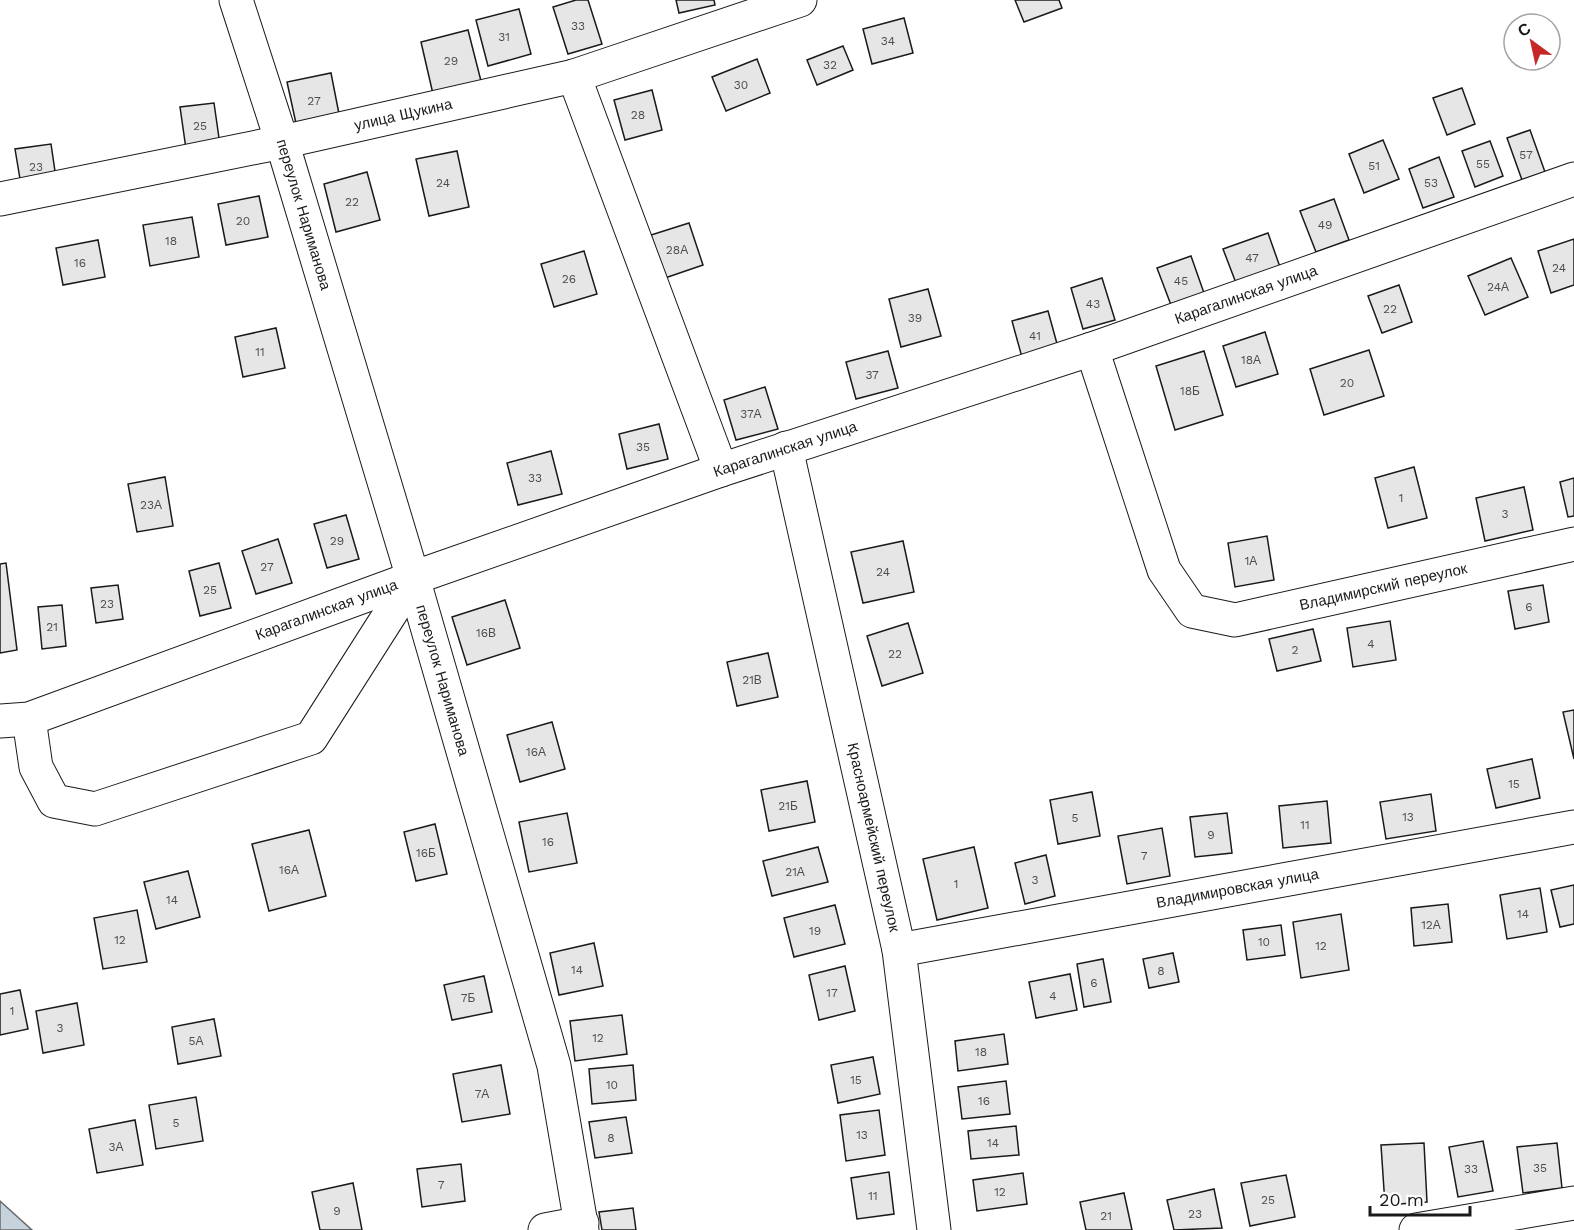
<svg xmlns="http://www.w3.org/2000/svg" width="1574" height="1230" font-family="'Work Sans',sans-serif">
<rect width="100%" height="100%" fill="#fff"/>
<path fill="#c6d2dc" stroke="#6a6a6a" stroke-width="1.5" d="M0 1201 32 1230H0Z"/>
<g fill="#e6e6e6" stroke="#1a1a1a" stroke-width="1.5">
<path d="M576 0H588L602 44 568 54 553 7Z"/>
<path d="M676 0H714L715 5 679 13Z"/>
<path d="M1015 0H1059L1062 8 1024 22Z"/>
<path d="M519 9 531 54 488 66 476 20Z"/>
<path d="M904 18 913 53 872 64 863 29Z"/>
<path d="M468 30 481 81 433 94 421 42Z"/>
<path d="M843 46 853 70 817 85 807 60Z"/>
<path d="M757 59 770 93 726 111 712 77Z"/>
<path d="M331 73 340 119 297 128 287 82Z"/>
<path d="M1462 88 1475 124 1447 135 1433 98Z"/>
<path d="M652 90 662 130 625 140 614 100Z"/>
<path d="M214 103 220 145 186 149 180 107Z"/>
<path d="M1530 130 1545 172 1522 180 1507 138Z"/>
<path d="M1383 140 1399 179 1364 193 1349 154Z"/>
<path d="M1490 141 1503 176 1475 187 1462 151Z"/>
<path d="M51 144 57 185 22 191 15 149Z"/>
<path d="M457 151 469 207 429 216 416 159Z"/>
<path d="M1439 157 1454 197 1423 208 1409 169Z"/>
<path d="M367 172 380 220 336 232 324 184Z"/>
<path d="M259 196 268 237 226 245 218 204Z"/>
<path d="M1334 199 1349 240 1316 252 1300 211Z"/>
<path d="M192 217 199 257 150 266 143 225Z"/>
<path d="M689 223 703 265 665 278 651 235Z"/>
<path d="M1268 233 1280 267 1236 283 1223 249Z"/>
<path d="M1574 239V285L1551 293 1538 251Z"/>
<path d="M98 240 105 277 63 285 56 248Z"/>
<path d="M584 251 597 294 554 307 541 264Z"/>
<path d="M1191 256 1204 293 1171 305 1157 268Z"/>
<path d="M1511 258 1528 297 1485 315 1468 276Z"/>
<path d="M1102 278 1115 320 1083 329 1071 288Z"/>
<path d="M1399 285 1412 322 1382 333 1368 296Z"/>
<path d="M928 289 941 336 901 347 889 299Z"/>
<path d="M1048 311 1059 351 1023 361 1012 321Z"/>
<path d="M276 328 285 368 243 377 235 337Z"/>
<path d="M1265 332 1278 374 1236 387 1223 346Z"/>
<path d="M1369 350 1384 396 1324 415 1310 369Z"/>
<path d="M888 351 898 388 856 399 846 362Z"/>
<path d="M1204 351 1223 415 1175 430 1156 366Z"/>
<path d="M765 387 778 429 736 440 724 400Z"/>
<path d="M659 424 668 459 627 469 619 434Z"/>
<path d="M551 451 562 494 518 505 507 463Z"/>
<path d="M1414 467 1427 518 1388 528 1375 478Z"/>
<path d="M165 477 173 526 137 532 128 484Z"/>
<path d="M1574 478V516L1568 517 1560 482Z"/>
<path d="M1524 487 1533 530 1485 541 1476 498Z"/>
<path d="M346 515 359 559 327 568 314 524Z"/>
<path d="M1267 536 1274 580 1235 587 1228 543Z"/>
<path d="M278 539 292 583 256 594 242 551Z"/>
<path d="M903 541 914 592 863 603 851 552Z"/>
<path d="M6 563 17 650 0 653V564Z"/>
<path d="M219 563 231 608 200 616 189 571Z"/>
<path d="M118 585 123 619 96 623 91 588Z"/>
<path d="M1543 585 1549 622 1515 629 1508 591Z"/>
<path d="M505 600 520 648 467 665 452 617Z"/>
<path d="M62 605 66 646 42 649 38 607Z"/>
<path d="M1390 621 1396 660 1353 667 1347 628Z"/>
<path d="M908 623 923 673 882 686 867 636Z"/>
<path d="M1313 629 1321 661 1277 671 1269 639Z"/>
<path d="M768 653 778 697 737 706 727 662Z"/>
<path d="M1574 710V759L1563 712Z"/>
<path d="M552 722 565 769 520 782 507 735Z"/>
<path d="M1532 759 1540 798 1496 808 1487 769Z"/>
<path d="M807 781 815 822 769 831 761 790Z"/>
<path d="M1092 792 1100 836 1058 844 1050 800Z"/>
<path d="M1431 794 1436 831 1386 839 1380 802Z"/>
<path d="M1327 801 1331 843 1283 848 1279 806Z"/>
<path d="M567 813 577 863 529 872 519 822Z"/>
<path d="M1227 813 1232 853 1195 857 1190 817Z"/>
<path d="M435 824 447 874 416 881 404 832Z"/>
<path d="M1162 828 1170 876 1127 884 1118 836Z"/>
<path d="M309 830 326 896 269 911 252 844Z"/>
<path d="M818 847 828 882 772 896 763 861Z"/>
<path d="M974 847 988 908 937 920 923 859Z"/>
<path d="M1046 855 1055 896 1025 904 1015 863Z"/>
<path d="M188 871 200 917 156 929 144 882Z"/>
<path d="M1574 885V924L1560 927 1551 890Z"/>
<path d="M1540 888 1547 932 1507 939 1500 895Z"/>
<path d="M1448 904 1452 942 1414 946 1411 908Z"/>
<path d="M835 905 845 944 794 957 784 918Z"/>
<path d="M137 910 147 962 103 969 94 918Z"/>
<path d="M1341 914 1349 970 1301 978 1293 922Z"/>
<path d="M1281 925 1285 955 1247 960 1243 930Z"/>
<path d="M594 943 603 986 559 995 550 953Z"/>
<path d="M1173 953 1179 982 1149 988 1143 959Z"/>
<path d="M1103 959 1111 1002 1084 1007 1077 964Z"/>
<path d="M845 966 855 1011 819 1020 809 975Z"/>
<path d="M1070 974 1077 1010 1036 1018 1029 982Z"/>
<path d="M484 976 492 1012 452 1020 444 985Z"/>
<path d="M20 990 28 1029 0 1035V994Z"/>
<path d="M77 1003 84 1045 43 1053 36 1011Z"/>
<path d="M622 1015 627 1054 575 1061 570 1021Z"/>
<path d="M214 1019 221 1056 178 1064 172 1027Z"/>
<path d="M1004 1034 1008 1064 958 1071 955 1041Z"/>
<path d="M873 1057 880 1094 838 1103 831 1065Z"/>
<path d="M501 1065 510 1114 462 1122 453 1074Z"/>
<path d="M633 1065 636 1100 592 1104 589 1069Z"/>
<path d="M1006 1081 1010 1114 962 1119 958 1087Z"/>
<path d="M196 1097 203 1141 156 1149 149 1105Z"/>
<path d="M879 1110 885 1155 846 1161 840 1115Z"/>
<path d="M626 1117 632 1153 595 1158 589 1122Z"/>
<path d="M135 1120 143 1165 97 1173 89 1129Z"/>
<path d="M1016 1126 1019 1155 971 1159 968 1131Z"/>
<path d="M1483 1141 1493 1191 1458 1197 1449 1147Z"/>
<path d="M1424 1143 1427 1202 1385 1205 1381 1145Z"/>
<path d="M1557 1143 1562 1188 1523 1193 1517 1147Z"/>
<path d="M461 1164 465 1201 422 1207 417 1169Z"/>
<path d="M889 1172 894 1214 857 1219 851 1178Z"/>
<path d="M1023 1173 1027 1204 977 1211 973 1180Z"/>
<path d="M1286 1175 1295 1217 1250 1226 1241 1183Z"/>
<path d="M353 1183 362 1230H320L312 1192Z"/>
<path d="M1214 1189 1222 1228 1174 1230 1167 1200Z"/>
<path d="M1124 1193 1132 1230H1086L1080 1202Z"/>
<path d="M633 1208 636 1230H602L599 1212Z"/>
</g>
<g fill="none" stroke-linecap="round" stroke-linejoin="round">
<g stroke="#1a1a1a" stroke-width="35">
<g id="minor">
<path id="s1" d="M236 0 282 142 413 578 554 1066 582 1230"/>
<path d="M574 76 721 470"/>
<path id="s2" d="M0 199 282 142 574 76 800 0"/>
<path id="s3" d="M1092 349 1164 570 1192 611 1235 620 1574 544"/>
<path id="s4" d="M786 448 899 950 934 1230"/>
<path d="M29 719 36 767 54 801 95 809 311 738 413 578"/>
<path id="s5" d="M0 721 29 719 413 578 721 470 1092 349 1574 179"/>
<path id="s6" d="M899 950 1574 827"/>
<path d="M545 1230 582 1223"/>
<path d="M1416 1230 1574 1203"/>
</g>
</g>
<use href="#minor" stroke="#fff" stroke-width="33"/>
</g>
<g text-anchor="middle" stroke-width="4.5" stroke-linejoin="round" paint-order="stroke">
<g font-size="12" fill="#4d4d4d">
<text x="578" y="30">33</text>
<text x="504" y="41">31</text>
<text x="888" y="45">34</text>
<text x="451" y="65">29</text>
<text x="830" y="69">32</text>
<text x="741" y="89">30</text>
<text x="314" y="105">27</text>
<text x="638" y="119">28</text>
<text x="200" y="130">25</text>
<text x="1526" y="159">57</text>
<text x="1483" y="168">55</text>
<text x="1374" y="170">51</text>
<text x="36" y="171">23</text>
<text x="443" y="187">24</text>
<text x="1431" y="187">53</text>
<text x="352" y="206">22</text>
<text x="243" y="225">20</text>
<text x="1325" y="229">49</text>
<text x="171" y="245">18</text>
<text x="677" y="254">28А</text>
<text x="1252" y="262">47</text>
<text x="80" y="267">16</text>
<text x="1559" y="272">24</text>
<text x="569" y="283">26</text>
<text x="1181" y="285">45</text>
<text x="1498" y="291">24А</text>
<text x="1093" y="308">43</text>
<text x="1390" y="313">22</text>
<text x="915" y="322">39</text>
<text x="1035" y="340">41</text>
<text x="260" y="356">11</text>
<text x="1251" y="364">18А</text>
<text x="872" y="379">37</text>
<text x="1347" y="387">20</text>
<text x="1190" y="395">18Б</text>
<text x="751" y="418">37А</text>
<text x="643" y="451">35</text>
<text x="535" y="482">33</text>
<text x="1401" y="502">1</text>
<text x="151" y="509">23А</text>
<text x="1505" y="518">3</text>
<text x="337" y="545">29</text>
<text x="1251" y="565">1А</text>
<text x="267" y="571">27</text>
<text x="883" y="576">24</text>
<text x="210" y="594">25</text>
<text x="107" y="608">23</text>
<text x="1529" y="611">6</text>
<text x="52" y="631">21</text>
<text x="486" y="637">16В</text>
<text x="1371" y="648">4</text>
<text x="1295" y="654">2</text>
<text x="895" y="658">22</text>
<text x="752" y="684">21В</text>
<text x="536" y="756">16А</text>
<text x="1514" y="788">15</text>
<text x="788" y="810">21Б</text>
<text x="1408" y="821">13</text>
<text x="1075" y="822">5</text>
<text x="1305" y="829">11</text>
<text x="1211" y="839">9</text>
<text x="548" y="846">16</text>
<text x="426" y="857">16Б</text>
<text x="1144" y="860">7</text>
<text x="289" y="874">16А</text>
<text x="795" y="876">21А</text>
<text x="1035" y="884">3</text>
<text x="956" y="888">1</text>
<text x="172" y="904">14</text>
<text x="1523" y="918">14</text>
<text x="1431" y="929">12А</text>
<text x="815" y="935">19</text>
<text x="120" y="944">12</text>
<text x="1264" y="946">10</text>
<text x="1321" y="950">12</text>
<text x="577" y="974">14</text>
<text x="1161" y="975">8</text>
<text x="1094" y="987">6</text>
<text x="832" y="997">17</text>
<text x="1053" y="1000">4</text>
<text x="468" y="1002">7Б</text>
<text x="12" y="1015">1</text>
<text x="60" y="1032">3</text>
<text x="598" y="1042">12</text>
<text x="196" y="1045">5А</text>
<text x="981" y="1056">18</text>
<text x="856" y="1084">15</text>
<text x="612" y="1089">10</text>
<text x="482" y="1098">7А</text>
<text x="984" y="1105">16</text>
<text x="176" y="1127">5</text>
<text x="862" y="1139">13</text>
<text x="611" y="1142">8</text>
<text x="993" y="1147">14</text>
<text x="116" y="1151">3А</text>
<text x="1540" y="1172">35</text>
<text x="1471" y="1173">33</text>
<text x="441" y="1189">7</text>
<text x="1000" y="1196">12</text>
<text x="873" y="1200">11</text>
<text x="1268" y="1204">25</text>
<text x="337" y="1215">9</text>
<text x="1195" y="1218">23</text>
<text x="1106" y="1220">21</text>
</g>
<g font-size="15" fill="#1a1a1a" stroke="#fff">
<text dy="5" stroke="none"><textPath href="#s2" startOffset="412">улица Щукина</textPath></text>
<text dy="5" stroke="none"><textPath href="#s1" startOffset="225">переулок Нариманова</textPath></text>
<text dy="5" stroke="none"><textPath href="#s5" startOffset="1318">Карагалинская улица</textPath></text>
<text dy="5" stroke="none"><textPath href="#s5" startOffset="832">Карагалинская улица</textPath></text>
<text dy="5" stroke="none"><textPath href="#s3" startOffset="478">Владимирский переулок</textPath></text>
<text dy="5" stroke="none"><textPath href="#s5" startOffset="346">Карагалинская улица</textPath></text>
<text dy="5" stroke="none"><textPath href="#s1" startOffset="711">переулок Нариманова</textPath></text>
<text dy="5" stroke="none"><textPath href="#s4" startOffset="399">Красноармейский переулок</textPath></text>
<text dy="5" stroke="none"><textPath href="#s6" startOffset="344">Владимировская улица</textPath></text>
</g>
</g>
<g transform="translate(1532 42) rotate(327)"><circle r="28" fill="#ffffff" stroke="#a3a3a3" stroke-width="1.5"/>
<path d="M0-4.5L10 22L0 15L-10 22Z" fill="#c62828"/>
<text y="-9" font-size="16" font-weight="bold" text-anchor="middle" fill="#1a1a1a">С</text>
</g>
<path d="M1370 1206v9h100v-9" fill="none" stroke="#1a1a1a" stroke-width="3"/>
<text x="1379" y="1206" font-size="18" fill="#1a1a1a" stroke="#ffffff" stroke-width="4.5" paint-order="stroke">20 m</text>
</svg>
